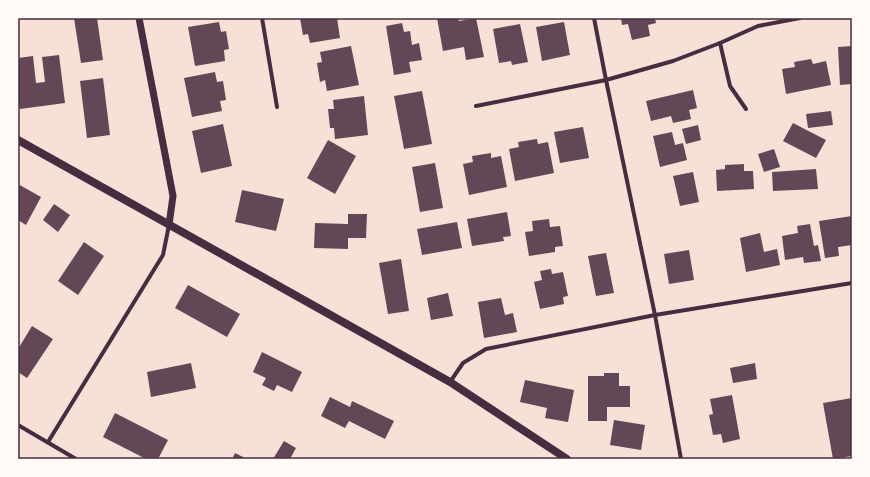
<svg xmlns="http://www.w3.org/2000/svg" width="870" height="477" font-family="'Crimson Pro',serif">
<rect width="100%" height="100%" fill="#f7e1d7"/>
<g fill="#644757">
<path d="M74 18H97L103 60 81 63Z"/>
<path d="M300 18H337L340 38 310 43 308 34 303 35Z"/>
<path d="M437 18H458L459 21 476 18 484 57 466 60 464 47 443 51Z"/>
<path d="M621 18H655L656 23 648 25 650 36 632 40 628 24 622 25Z"/>
<path d="M219 22 221 32 226 31 229 49 224 50 225 61 195 66 188 27Z"/>
<path d="M564 22 570 55 542 61 536 27Z"/>
<path d="M402 23 404 32 410 31 412 45 419 43 422 60 409 62 411 72 394 75 386 26Z"/>
<path d="M520 24 528 62 512 65 511 61 499 63 493 29Z"/>
<path d="M351 46 359 85 327 91 325 80 320 82 317 63 322 62 320 52Z"/>
<path d="M852 46V84L840 85 838 47Z"/>
<path d="M59 55 65 103 20 109 18 98V58L33 56 36 83 45 82 42 57Z"/>
<path d="M811 59 813 64 826 61 831 85 786 94 782 69 795 67 794 62Z"/>
<path d="M215 72 217 82 223 81 226 100 220 101 222 111 192 117 184 78Z"/>
<path d="M103 78 110 135 87 138 80 81Z"/>
<path d="M693 90 697 108 689 110 691 119 673 123 671 116 651 121 646 101Z"/>
<path d="M422 91 432 144 404 149 394 96Z"/>
<path d="M364 96 368 135 335 139 334 128H330L328 109H334L333 100Z"/>
<path d="M831 111 833 125 808 128 806 114Z"/>
<path d="M793 123 826 140 816 158 783 141Z"/>
<path d="M223 124 232 166 201 173 192 131Z"/>
<path d="M698 125 701 140 686 144 682 129Z"/>
<path d="M583 127 589 158 560 163 554 132Z"/>
<path d="M672 132 675 145 683 143 687 160 660 167 653 136Z"/>
<path d="M537 139 538 144 548 142 554 173 515 181 509 149 519 147 518 142Z"/>
<path d="M328 140 356 156 335 194 307 178Z"/>
<path d="M774 149 780 167 764 172 758 154Z"/>
<path d="M491 153V158L501 156 507 187 469 195 463 164 473 162 472 156Z"/>
<path d="M435 163 443 208 420 212 412 167Z"/>
<path d="M744 164V171H753L754 189 717 191 716 170 725 169V165Z"/>
<path d="M816 169 818 189 773 191 772 172Z"/>
<path d="M693 172 699 202 680 206 673 176Z"/>
<path d="M18 184 41 197 26 225 18 220Z"/>
<path d="M242 190 284 199 276 231 235 222Z"/>
<path d="M54 204 70 215 58 232 43 220Z"/>
<path d="M507 212 511 236 503 237 504 241 472 246 467 219Z"/>
<path d="M348 214H367L366 238H348V249L314 248 315 223 348 224Z"/>
<path d="M852 216V245L838 247 839 256 825 258 819 221Z"/>
<path d="M549 219 550 227 560 226 563 246 555 247V252L529 256 525 232 533 231 532 221Z"/>
<path d="M457 222 462 248 422 255 417 229Z"/>
<path d="M810 224 814 246 818 245 821 261 804 263 803 257 785 260 782 236 798 233 797 226Z"/>
<path d="M760 233 764 252 777 249 780 265 746 272 740 238Z"/>
<path d="M84 242 104 256 78 295 58 281Z"/>
<path d="M689 250 694 280 669 284 664 254Z"/>
<path d="M606 253 614 293 596 296 588 256Z"/>
<path d="M401 259 409 311 388 314 379 263Z"/>
<path d="M551 269 552 274 563 272 568 296 563 297 564 304 540 309 534 282 542 280 540 271Z"/>
<path d="M188 285 240 314 227 337 175 308Z"/>
<path d="M448 293 453 316 431 320 427 298Z"/>
<path d="M501 298 505 315 513 313 517 332 484 338 478 302Z"/>
<path d="M32 326 53 339 27 378 18 372V349Z"/>
<path d="M262 352 302 372 292 392 277 385 274 391 262 385 266 378 253 372Z"/>
<path d="M191 363 196 388 151 397 147 372Z"/>
<path d="M755 363 757 379 733 383 730 368Z"/>
<path d="M604 373H619V386H630V407H607V421H588V376H604Z"/>
<path d="M525 380 574 390 568 422 545 418 547 408 520 402Z"/>
<path d="M732 395 740 439 723 443 721 434 713 435 709 415 713 414 710 399Z"/>
<path d="M330 397 350 407 352 401 394 421 385 439 349 421 345 428 321 416Z"/>
<path d="M852 398V456L833 459 823 403Z"/>
<path d="M115 413 168 440 158 459H146L103 437Z"/>
<path d="M614 420 645 425 641 450 610 445Z"/>
<path d="M284 441 296 448 290 459H273Z"/>
<path d="M235 453 247 459H232Z"/>
</g>
<g fill="none" stroke-linecap="round" stroke-linejoin="round">
<g stroke="#4a2c40" stroke-width="4">
<path d="M262 18 277 107"/>
<path d="M594 18 606 80 655 315 681 459"/>
<path d="M720 43 730 86 746 109"/>
<path d="M476 106 606 80 673 61 720 43 758 26 800 18"/>
<path d="M450 382 463 363 486 349 655 315 852 283"/>
<path d="M18 425 76 459"/>
<path d="M48 442 163 255 169 225"/>
</g>
<path stroke="#4a2c40" stroke-width="7" d="M139 18 173 196 169 225"/>
<path stroke="#4a2c40" stroke-width="8" d="M18 140 450 382 567 459"/>
</g>
<rect width="870" height="477" fill="none" stroke="#fffaf5" stroke-width="38"/>
<rect x="19" y="19" width="832" height="439" fill="none" stroke="#4a2c40" stroke-width="1.5"/>
</svg>
